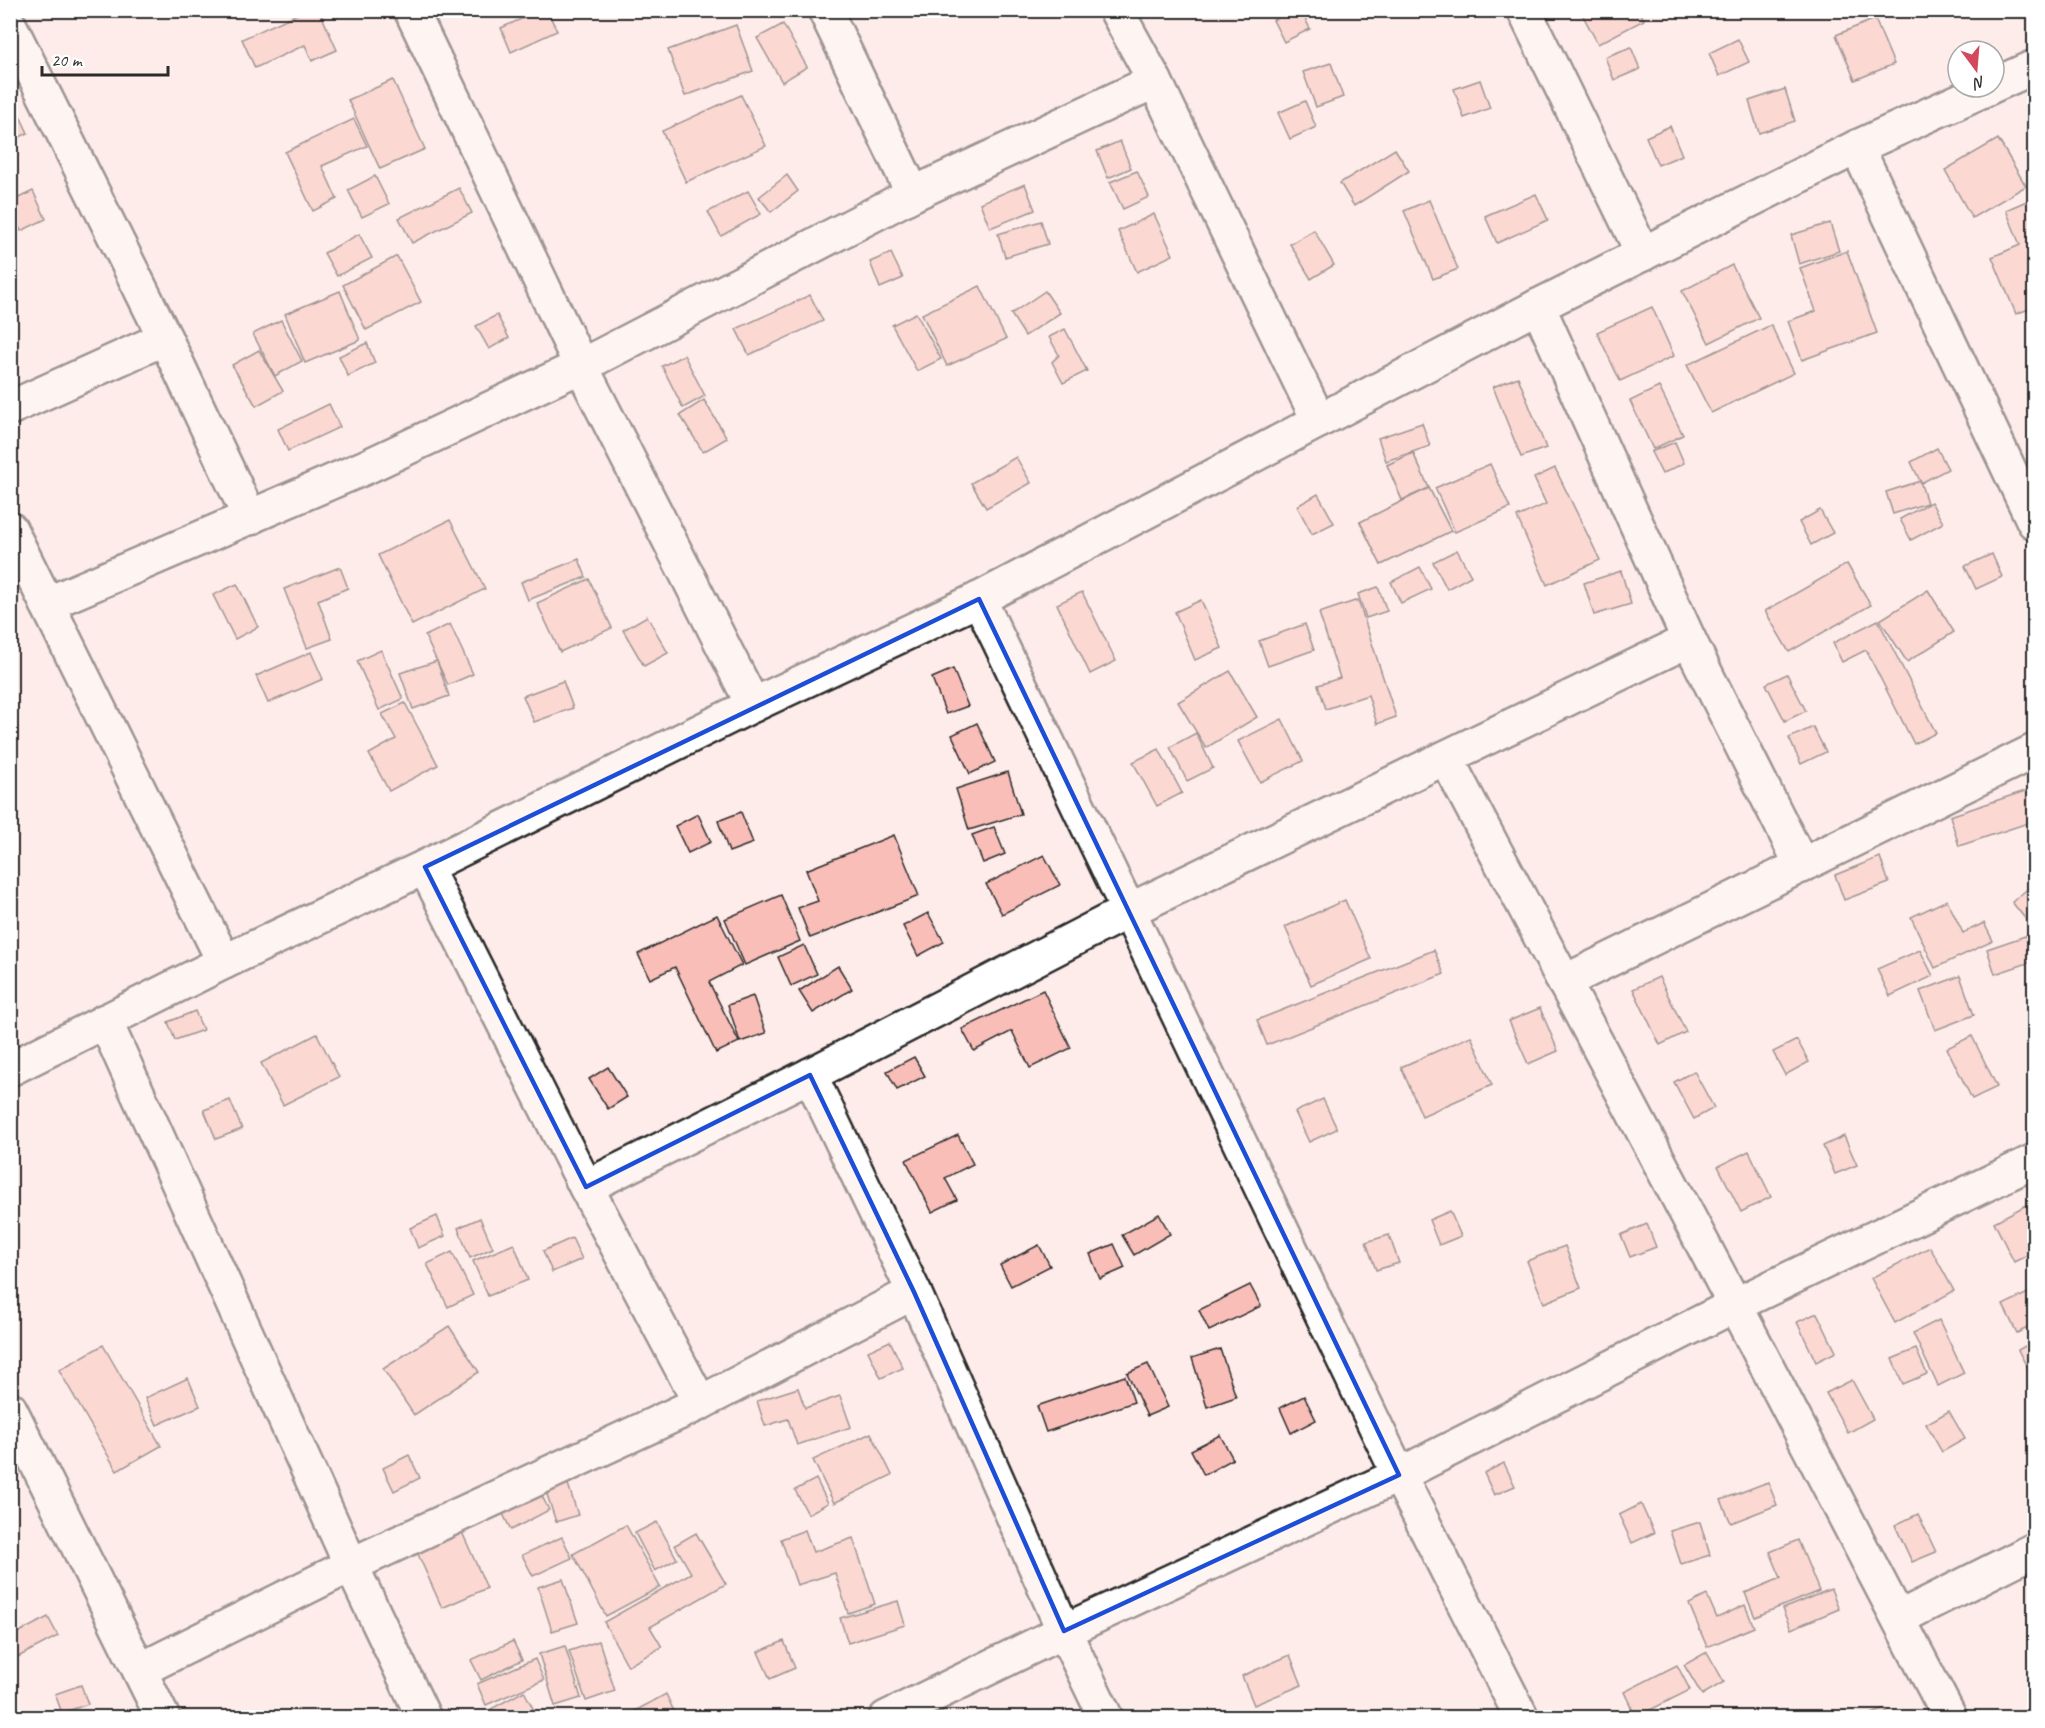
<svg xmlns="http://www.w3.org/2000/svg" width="2045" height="1728" font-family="Caveat,sans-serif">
<rect width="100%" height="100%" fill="#feecea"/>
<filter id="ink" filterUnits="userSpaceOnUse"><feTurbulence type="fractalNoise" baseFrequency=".0167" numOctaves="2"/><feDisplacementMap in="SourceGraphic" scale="12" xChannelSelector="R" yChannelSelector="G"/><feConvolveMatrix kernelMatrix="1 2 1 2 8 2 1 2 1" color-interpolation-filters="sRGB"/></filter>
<g filter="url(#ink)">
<g fill="#fabeb8" stroke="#2b2b2b" stroke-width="1.5">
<path d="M306 10H319L337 50 312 61 305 45 255 68 242 39Z"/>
<path d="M541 10H547L557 31 511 52 501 28Z"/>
<path d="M1293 10H1301L1310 29 1284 42 1273 20Z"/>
<path d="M1580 10H1639L1644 20 1598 44Z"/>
<path d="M1875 19 1894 64 1855 80 1836 35Z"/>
<path d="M783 24 807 67 782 82 757 38Z"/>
<path d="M736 25 753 71 685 96 668 50Z"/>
<path d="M1738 39 1749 62 1719 76 1709 53Z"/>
<path d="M1631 47 1640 69 1614 80 1605 57Z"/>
<path d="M1331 63 1343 97 1316 107 1303 72Z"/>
<path d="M393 80 425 149 380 169 348 100Z"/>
<path d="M1480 80 1490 108 1464 118 1454 89Z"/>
<path d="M1785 89 1795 121 1759 133 1749 101Z"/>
<path d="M741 95 766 146 686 182 662 131Z"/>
<path d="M1305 101 1316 127 1290 139 1278 113Z"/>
<path d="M20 116 28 133 10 142V121Z"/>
<path d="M354 119 367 146 322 166 337 199 313 211 285 152Z"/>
<path d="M1670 126 1682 155 1658 165 1646 137Z"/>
<path d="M1998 139 2026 186 1972 218 1945 170Z"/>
<path d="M1120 141 1131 168 1108 178 1097 151Z"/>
<path d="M1395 149 1409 171 1354 206 1340 183Z"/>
<path d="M1137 171 1149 197 1123 209 1110 182Z"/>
<path d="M787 175 798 191 771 212 759 197Z"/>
<path d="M375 176 389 204 362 217 348 190Z"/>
<path d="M1025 184 1035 210 990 228 980 203Z"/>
<path d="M459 188 472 213 412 243 399 218Z"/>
<path d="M33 191 46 219 21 231 10 209V202Z"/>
<path d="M748 191 761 214 721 236 708 212Z"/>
<path d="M1536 194 1548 220 1497 243 1485 216Z"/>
<path d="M2031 199 2034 206V307L2016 314 1992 257 2020 245 2006 210Z"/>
<path d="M1429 200 1458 269 1433 279 1404 211Z"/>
<path d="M1154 214 1173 255 1137 272 1118 231Z"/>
<path d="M1041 221 1048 244 1005 257 998 234Z"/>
<path d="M1830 223 1839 251 1799 264 1791 235Z"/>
<path d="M1314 230 1334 265 1311 279 1290 244Z"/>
<path d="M359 234 372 258 337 276 324 253Z"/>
<path d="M1847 251 1877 333 1802 360 1788 321 1816 311 1800 268Z"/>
<path d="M891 253 903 278 880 288 870 262Z"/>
<path d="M397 256 421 302 366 330 343 285Z"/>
<path d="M1732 265 1759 318 1709 343 1682 291Z"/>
<path d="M980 286 1006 339 947 366 922 314Z"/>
<path d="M340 291 360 340 305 363 285 314Z"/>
<path d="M1045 291 1060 313 1025 336 1011 314Z"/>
<path d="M810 295 823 321 749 355 736 329Z"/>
<path d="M1652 307 1674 356 1620 381 1597 332Z"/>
<path d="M916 313 941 359 917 371 892 325Z"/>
<path d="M497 315 509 338 489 349 476 326Z"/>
<path d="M281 320 302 361 275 376 253 334Z"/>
<path d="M1771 325 1794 373 1711 413 1687 365Z"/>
<path d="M1065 329 1087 371 1063 383 1052 362 1059 355 1049 337Z"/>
<path d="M367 343 375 363 348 376 339 356Z"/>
<path d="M259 350 283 391 256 406 232 365Z"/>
<path d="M684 355 705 396 683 408 662 366Z"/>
<path d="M1518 377 1546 448 1521 457 1493 387Z"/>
<path d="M1659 387 1683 435 1653 449 1630 401Z"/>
<path d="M704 400 727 438 703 452 680 415Z"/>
<path d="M329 404 340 427 288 451 278 429Z"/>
<path d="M1422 423 1430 446 1386 461 1378 438Z"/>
<path d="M1675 442 1684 463 1662 474 1651 452Z"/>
<path d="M1937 448 1948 469 1921 483 1911 462Z"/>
<path d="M1413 453 1429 488 1402 500 1387 465Z"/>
<path d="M1413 453 1429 488 1402 500 1387 465Z"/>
<path d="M1016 457 1031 483 986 508 971 483Z"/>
<path d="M1490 464 1510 508 1455 532 1435 488Z"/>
<path d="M1555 468 1600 560 1547 585 1517 517 1546 504 1534 478Z"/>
<path d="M1920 481 1927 503 1893 514 1886 492Z"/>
<path d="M1429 488 1451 531 1381 565 1360 522Z"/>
<path d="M1429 488 1451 531 1381 565 1360 522Z"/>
<path d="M1318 494 1334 523 1312 534 1297 506Z"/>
<path d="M1931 502 1943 523 1911 540 1900 519Z"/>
<path d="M1820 510 1833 533 1811 545 1799 522Z"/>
<path d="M450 520 485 589 412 625 378 555Z"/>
<path d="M1457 550 1471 576 1447 589 1433 562Z"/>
<path d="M1992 554 2002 577 1976 589 1965 566Z"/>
<path d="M579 559 586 577 528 600 521 582Z"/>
<path d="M1847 564 1871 605 1789 652 1765 611Z"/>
<path d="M340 567 348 588 318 600 332 639 307 648 284 589Z"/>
<path d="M1420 567 1431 589 1401 603 1391 582Z"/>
<path d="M1621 571 1631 604 1594 615 1584 583Z"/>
<path d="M589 579 612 628 560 652 537 603Z"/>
<path d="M237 584 258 627 235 639 213 595Z"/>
<path d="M1378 587 1387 611 1366 618 1358 594Z"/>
<path d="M1928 590 1954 632 1907 662 1880 620Z"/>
<path d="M1082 592 1116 661 1090 674 1057 604Z"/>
<path d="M1201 600 1222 648 1195 660 1175 612Z"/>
<path d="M1358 600 1396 717 1377 724 1368 695 1326 709 1318 685 1340 678 1319 613Z"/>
<path d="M647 616 668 653 644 666 623 630Z"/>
<path d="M1878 620 1936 733 1914 744 1866 650 1842 662 1833 643Z"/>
<path d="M450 624 473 674 448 685 425 636Z"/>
<path d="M1305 624 1314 650 1268 666 1259 641Z"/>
<path d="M381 650 403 699 379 710 357 661Z"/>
<path d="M311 652 323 679 268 703 256 676Z"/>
<path d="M437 661 449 696 413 709 400 673Z"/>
<path d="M953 669 968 706 946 714 932 678Z"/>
<path d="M1230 671 1257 717 1206 748 1178 702Z"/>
<path d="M1787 674 1806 711 1785 721 1766 684Z"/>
<path d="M563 681 573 708 534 722 523 696Z"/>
<path d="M405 703 438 765 389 791 369 754 396 739 382 714Z"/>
<path d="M1282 719 1303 761 1260 782 1238 741Z"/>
<path d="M977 723 995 762 970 774 952 735Z"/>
<path d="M1813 727 1826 752 1801 764 1789 738Z"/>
<path d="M1196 733 1213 768 1187 781 1170 747Z"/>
<path d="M1159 749 1182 793 1157 806 1133 762Z"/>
<path d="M1008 772 1021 814 969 830 956 789Z"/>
<path d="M2028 790 2034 809V821L1959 846 1950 816Z"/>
<path d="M741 812 753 843 729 852 718 821Z"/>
<path d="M698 814 711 842 688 853 675 826Z"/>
<path d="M994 827 1005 854 983 863 972 835Z"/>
<path d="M894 835 919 896 810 938 798 908 818 901 806 870Z"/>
<path d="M1044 855 1060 885 1002 914 986 884Z"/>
<path d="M1880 857 1889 883 1844 900 1835 875Z"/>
<path d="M2031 886 2034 890V923L2031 926 2012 902Z"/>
<path d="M781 895 800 941 745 965 725 919Z"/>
<path d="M1345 900 1371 959 1311 985 1285 927Z"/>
<path d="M1947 900 1963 933 1984 923 1993 941 1935 968 1911 917Z"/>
<path d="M928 913 944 942 918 956 903 926Z"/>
<path d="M717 915 742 965 709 982 739 1042 716 1053 675 967 650 979 638 954Z"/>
<path d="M2031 934 2034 944V961L1995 974 1987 949Z"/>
<path d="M804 945 817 974 791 986 778 957Z"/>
<path d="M1434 950 1444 974 1267 1045 1257 1020Z"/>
<path d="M1920 950 1933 976 1890 996 1877 969Z"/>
<path d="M838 966 852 989 813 1013 799 991Z"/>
<path d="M1960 976 1974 1015 1935 1030 1920 991Z"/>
<path d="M1659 977 1686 1032 1660 1045 1633 989Z"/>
<path d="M1043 990 1071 1048 1030 1068 1012 1031 974 1051 962 1029Z"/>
<path d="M753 996 766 1033 740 1042 728 1005Z"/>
<path d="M1540 1008 1558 1051 1528 1064 1509 1021Z"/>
<path d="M195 1011 203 1030 175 1040 168 1022Z"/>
<path d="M317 1034 339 1077 283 1105 261 1063Z"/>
<path d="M1471 1036 1492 1085 1422 1116 1401 1067Z"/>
<path d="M1972 1036 1997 1087 1972 1099 1947 1048Z"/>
<path d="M1797 1040 1809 1062 1785 1075 1773 1052Z"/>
<path d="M914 1057 925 1076 897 1090 887 1071Z"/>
<path d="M608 1067 627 1097 608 1109 589 1079Z"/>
<path d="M1694 1071 1714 1108 1694 1119 1674 1082Z"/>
<path d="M1323 1099 1337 1129 1309 1142 1295 1112Z"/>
<path d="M230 1100 242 1129 216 1139 204 1110Z"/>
<path d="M958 1135 973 1164 945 1178 957 1200 932 1212 906 1160Z"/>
<path d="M1844 1136 1857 1165 1835 1174 1823 1146Z"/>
<path d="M1749 1151 1771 1197 1741 1212 1718 1166Z"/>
<path d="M2034 1201V1226L2032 1227 2034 1231V1252L2014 1262 1994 1222Z"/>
<path d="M1450 1211 1461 1236 1439 1245 1429 1220Z"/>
<path d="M1159 1214 1170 1234 1134 1255 1122 1235Z"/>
<path d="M437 1216 445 1236 418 1248 410 1228Z"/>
<path d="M480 1218 493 1248 470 1258 458 1228Z"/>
<path d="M1647 1224 1656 1247 1630 1257 1621 1235Z"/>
<path d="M1389 1235 1399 1263 1376 1270 1366 1242Z"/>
<path d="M572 1238 582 1259 552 1272 543 1251Z"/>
<path d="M514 1244 528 1280 488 1296 473 1261Z"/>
<path d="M1114 1244 1125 1268 1100 1279 1090 1254Z"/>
<path d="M1039 1245 1050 1266 1011 1286 1000 1265Z"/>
<path d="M1565 1246 1581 1288 1544 1303 1527 1261Z"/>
<path d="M1930 1247 1954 1291 1895 1323 1871 1278Z"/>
<path d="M452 1252 473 1295 448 1307 427 1264Z"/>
<path d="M1250 1285 1261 1306 1209 1331 1199 1310Z"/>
<path d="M2034 1290V1325L2017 1333 2003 1305Z"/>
<path d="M1817 1313 1836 1352 1816 1362 1797 1322Z"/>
<path d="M1939 1320 1964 1373 1938 1386 1913 1333Z"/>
<path d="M449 1326 479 1372 414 1415 383 1369Z"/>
<path d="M890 1341 903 1368 881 1378 868 1351Z"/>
<path d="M2034 1341V1377L2033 1378 2018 1350Z"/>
<path d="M103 1345 161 1446 117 1471 59 1370Z"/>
<path d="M1220 1349 1236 1397 1207 1407 1192 1358Z"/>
<path d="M1916 1349 1927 1374 1903 1384 1892 1359Z"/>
<path d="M1148 1364 1168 1407 1147 1416 1127 1373Z"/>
<path d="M1125 1376 1134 1402 1046 1432 1037 1406Z"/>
<path d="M188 1378 200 1406 157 1425 145 1398Z"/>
<path d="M1852 1380 1873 1419 1848 1433 1826 1393Z"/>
<path d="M798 1388 805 1408 840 1396 851 1427 797 1445 788 1419 765 1426 757 1401Z"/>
<path d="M1304 1396 1316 1420 1291 1433 1280 1408Z"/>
<path d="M1949 1411 1965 1439 1942 1452 1926 1424Z"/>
<path d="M871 1433 892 1475 834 1503 813 1460Z"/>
<path d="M1220 1435 1233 1459 1204 1475 1191 1450Z"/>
<path d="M409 1455 420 1478 394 1491 383 1468Z"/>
<path d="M1504 1463 1515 1486 1494 1495 1484 1473Z"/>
<path d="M565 1475 578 1515 556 1522 543 1482Z"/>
<path d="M816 1479 828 1503 808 1514 795 1490Z"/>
<path d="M1768 1482 1777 1505 1731 1523 1721 1500Z"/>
<path d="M537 1486 549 1510 511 1530 499 1506Z"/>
<path d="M1641 1504 1654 1533 1632 1543 1619 1515Z"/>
<path d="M1918 1514 1936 1552 1912 1562 1895 1525Z"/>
<path d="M657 1522 677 1559 655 1571 635 1533Z"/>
<path d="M1700 1522 1710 1555 1681 1564 1670 1531Z"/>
<path d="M626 1525 660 1587 606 1616 573 1554Z"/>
<path d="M805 1530 813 1552 853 1538 875 1604 848 1613 835 1573 797 1585 781 1539Z"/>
<path d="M462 1532 487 1588 442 1608 417 1552Z"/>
<path d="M696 1533 726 1584 650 1627 662 1647 628 1666 604 1622 691 1573 675 1545Z"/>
<path d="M562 1537 572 1558 533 1576 522 1555Z"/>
<path d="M1798 1540 1819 1591 1755 1617 1745 1593 1781 1578 1770 1552Z"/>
<path d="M563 1579 578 1623 552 1631 538 1587Z"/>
<path d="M1831 1589 1839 1609 1791 1629 1782 1609Z"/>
<path d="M1707 1595 1717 1618 1745 1605 1754 1627 1707 1647 1689 1604Z"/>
<path d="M898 1601 905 1625 848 1643 840 1618Z"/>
<path d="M48 1617 58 1636 16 1658 10 1649V1637Z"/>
<path d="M513 1641 522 1660 481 1680 471 1660Z"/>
<path d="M599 1641 615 1691 586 1701 569 1651Z"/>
<path d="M784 1641 795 1668 770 1679 758 1652Z"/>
<path d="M565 1646 581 1698 555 1706 539 1654Z"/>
<path d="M1707 1652 1724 1682 1702 1695 1684 1665Z"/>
<path d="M1290 1655 1302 1685 1254 1705 1242 1676Z"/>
<path d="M535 1659 544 1680 486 1705 477 1684Z"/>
<path d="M1677 1665 1690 1690 1636 1717 1624 1692Z"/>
<path d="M81 1685 88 1704 62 1713 55 1694Z"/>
<path d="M524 1691 538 1718H495L491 1709Z"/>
<path d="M666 1694 677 1718H622Z"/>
<path d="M1317 1709 1320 1718H1292Z"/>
<path d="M1885 1709 1888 1718H1861Z"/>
</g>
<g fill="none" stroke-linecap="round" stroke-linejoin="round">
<g stroke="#2b2b2b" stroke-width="38">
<g id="minor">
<path d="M411 10 581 366 753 705"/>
<path d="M825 10 913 194"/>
<path d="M1116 10 1155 81 1319 421"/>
<path d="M1524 10 1643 254"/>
<path d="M10 26 165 338 250 518"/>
<path d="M1994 85 2034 67"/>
<path d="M1857 147 2034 522"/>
<path d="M1538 306 1689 640 1802 866"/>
<path d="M10 408 165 338"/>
<path d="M10 529 224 962"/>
<path d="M979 599 1399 1475 1522 1718"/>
<path d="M47 604 366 467 581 366 913 194 1155 81"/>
<path d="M1446 758 1735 1305 1950 1718"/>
<path d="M425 867 586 1187 700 1403"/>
<path d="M1564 982 2034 751"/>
<path d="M105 1021 351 1565 424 1718"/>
<path d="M10 1069 224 962 425 867 753 705 979 599 1538 306 1857 147 1990 87"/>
<path d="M810 1075 914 1292 1064 1631 1106 1718"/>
<path d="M586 1187 810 1075 1130 910 1689 640"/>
<path d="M10 1409 163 1718"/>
<path d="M1899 1618 2034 1550"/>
<path d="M140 1670 351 1565 700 1403 914 1292"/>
<path d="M886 1718 1064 1631 1399 1475 1735 1305 2034 1161"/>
</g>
</g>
<use href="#minor" stroke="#fff" stroke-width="33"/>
</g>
</g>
<path d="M0 0H2045V1728H0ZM979 599 1399 1475 1064 1631 914 1292 810 1075 586 1187 425 867Z" fill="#feecea" fill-opacity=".55" fill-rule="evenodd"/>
<path fill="none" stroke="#1d4ed8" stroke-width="4.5" stroke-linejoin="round" d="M979 599 1399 1475 1064 1631 914 1292 810 1075 586 1187 425 867Z"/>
<rect width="2045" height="1728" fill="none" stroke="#fff" stroke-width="36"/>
<rect x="18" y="18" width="2009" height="1692" fill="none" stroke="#2b2b2b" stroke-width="2" filter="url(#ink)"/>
<g transform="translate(1976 69) rotate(164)"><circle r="28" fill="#ffffff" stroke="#aaaaaa" stroke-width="1.5"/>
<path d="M0-4.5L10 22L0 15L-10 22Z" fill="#d1495b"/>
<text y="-9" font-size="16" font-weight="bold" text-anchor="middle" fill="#2b2b2b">N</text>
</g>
<path d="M42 66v9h126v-9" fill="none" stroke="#2b2b2b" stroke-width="3"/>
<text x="51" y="66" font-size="18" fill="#2b2b2b" stroke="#ffffff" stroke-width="4.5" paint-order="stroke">20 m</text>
</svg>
